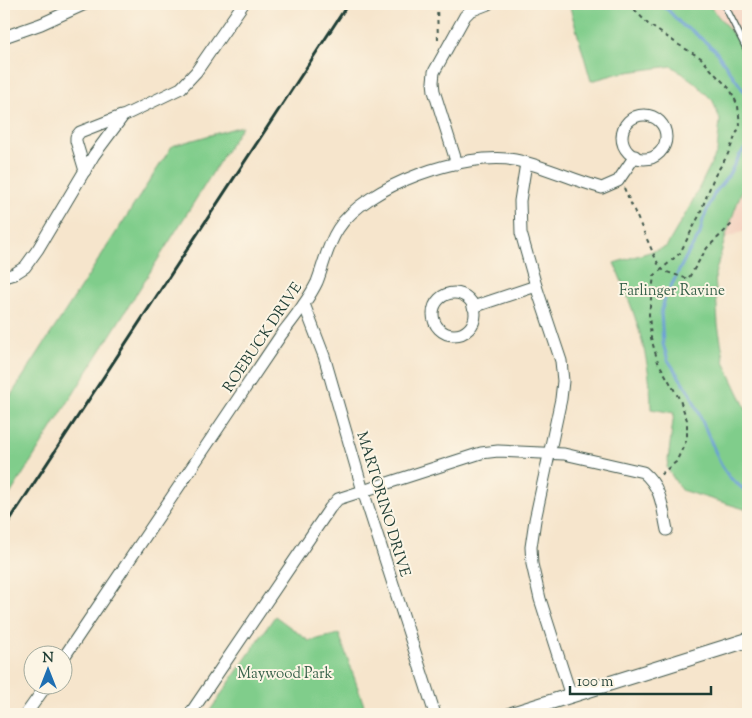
<svg xmlns="http://www.w3.org/2000/svg" width="752" height="718" font-family="'Sorts Mill Goudy',serif">
<rect width="100%" height="100%" fill="#fcf5e5"/>
<filter id="ink" filterUnits="userSpaceOnUse"><feTurbulence type="fractalNoise" baseFrequency=".02" numOctaves="2"/><feDisplacementMap in="SourceGraphic" scale="10" xChannelSelector="R" yChannelSelector="G"/><feConvolveMatrix kernelMatrix="1 2 1 2 8 2 1 2 1" color-interpolation-filters="sRGB"/></filter>
<filter id="wash" filterUnits="userSpaceOnUse"><feTurbulence type="fractalNoise" baseFrequency=".0096" numOctaves="4" result="noise"/><feDisplacementMap in="SourceGraphic" scale="20" xChannelSelector="R" yChannelSelector="G"/><feGaussianBlur stdDeviation="1.12" result="paint"/><feColorMatrix in="noise" values="0 0 0 0 0 0 0 0 0 0 0 0 0 0 0 0 0 1.4 0 .05"/><feComposite in="paint" operator="in"/></filter>
<g filter="url(#wash)">
<rect width="100%" height="100%" fill="#f6e5cc"/>
<g fill="#f4d3c1">
<path d="M708 4H748V57L738 40Z"/>
<path d="M748 175V230L725 238Z"/>
</g>
<g fill="#80cd8b" stroke="#508560">
<path d="M569 4H708L738 40 748 57V173L727 232 715 274 718 325 725 364 748 413V510L681 490 667 468 674 413 651 409C651 356 634 310 614 263L666 247 689 208 717 152 720 120 713 101 694 82 672 66 620 73 591 81Z"/>
<path d="M242 126 4 504V406L172 146Z"/>
<path d="M275 616 309 641 339 634 367 714H212L209 712Z"/>
</g>
<g fill="none" stroke-linecap="round" stroke-linejoin="round">
<g stroke="#6a9fd6" stroke-width="3">
<path d="M660 4 668 10 683 26 691 30 715 50 748 97"/>
<path d="M748 145 739 156 728 176 714 194 703 220 700 234 686 257 665 298 661 312 663 344 668 360 691 395 721 465 729 477 748 493"/>
</g>
</g>
</g>
<g filter="url(#ink)">
<g fill="none" stroke-linecap="round" stroke-linejoin="round">
<g stroke="#3f564b" stroke-width="8">
<path id="service" d="M724 4 748 52"/>
</g>
<g stroke="#3f564b" stroke-width="13">
<g id="minor">
<path d="M4 37 41 24 85 4"/>
<circle cx="644" cy="137" r="22"/>
<path d="M526 163 520 201 521 233 536 286 561 361 563 381 561 399 535 520 531 547 532 564 540 599 571 696"/>
<path d="M457 164 434 91 433 82 434 72 465 16 470 11 488 4"/>
<path d="M85 171 76 141V137L80 132 121 116"/>
<path d="M4 277 14 274 25 267 38 249 94 155 123 116 181 88 196 72 243 4"/>
<circle cx="454" cy="314" r="21"/>
<path d="M304 304 324 356 363 491 435 714"/>
<path d="M473 307 536 286"/>
<path d="M62 660 281 335C294 318 308 301 317 282 324 264 327 246 338 229 366 185 465 151 515 160 545 166 572 180 602 188L618 181 635 156"/>
<path d="M26 714 46 686"/>
<path d="M190 714 330 508 338 499 481 453 498 451 564 454 643 472C662 488 662 507 667 530"/>
</g>
</g>
<g stroke="#3f564b" stroke-width="16">
<path id="tertiary" d="M512 714 748 640"/>
</g>
<g stroke="#3f564b" stroke-width="2" stroke-dasharray="4 4" stroke-linecap="butt">
<path d="M437 4 438 41"/>
<path d="M629 4 648 24 679 45 701 58 714 73 730 89 738 106 740 125 727 156 714 177 699 216 680 253 654 276 649 314 651 338 658 362 680 400 687 420V439L676 462 660 475"/>
<path d="M624 188 659 266 664 271 688 279 707 248 734 222"/>
</g>
<use href="#service" stroke="#fff" stroke-width="5.5"/>
<use href="#minor" stroke="#fff" stroke-width="11"/>
<use href="#tertiary" stroke="#fff" stroke-width="14"/>
<path stroke="#1f3d34" stroke-width="3" d="M4 529 348 4"/>
</g>
</g>
<g text-anchor="middle" stroke-width="4" stroke-linejoin="round" paint-order="stroke">
<g font-size="15" fill="#37614a" stroke="#fcf5e5">
<text x="672" y="295">Farlinger Ravine</text>
<text x="285" y="678">Maywood Park</text>
</g>
<g font-size="15" fill="#1f3d34" stroke="#fcf5e5">
<text transform="translate(262 337) rotate(-56)" y="5">ROEBUCK DRIVE</text>
<text transform="translate(384 504) rotate(73)" y="5">MARTORINO DRIVE</text>
</g>
</g>
<rect width="752" height="718" fill="none" stroke="#fcf5e5" stroke-width="20"/>
<g transform="translate(48 670)"><circle r="24" fill="#fcf5e5" stroke="#a4ab9e"/>
<path d="M0-4L9 19L0 12L-9 19Z" fill="#1f6fb2"/>
<text y="-8" font-size="14" font-weight="bold" text-anchor="middle" fill="#1f3d34">N</text>
</g>
<path d="M570 686v8h141v-8" fill="none" stroke="#1f3d34" stroke-width="2.5"/>
<text x="577" y="686" font-size="15" fill="#1f3d34" stroke="#fcf5e5" stroke-width="4" paint-order="stroke">100 m</text>
</svg>
